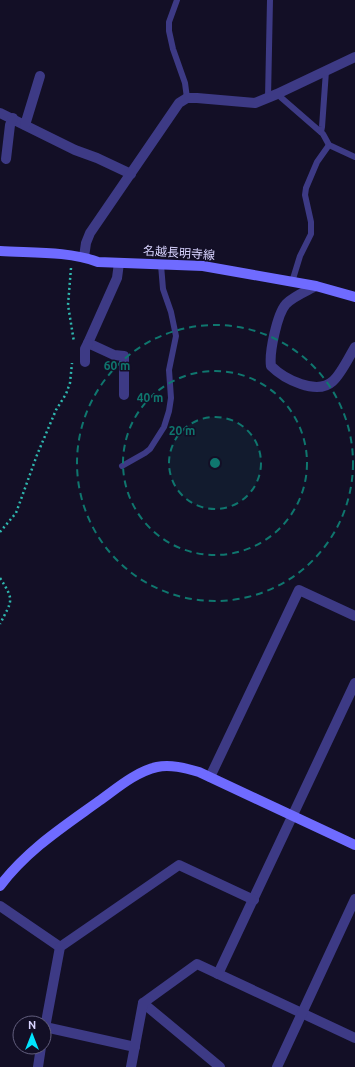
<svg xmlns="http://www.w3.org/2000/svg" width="355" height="1067" font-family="Ubuntu,'Noto Sans JP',sans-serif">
<rect width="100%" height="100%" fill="#130f26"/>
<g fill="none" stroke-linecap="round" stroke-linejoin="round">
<g stroke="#2fb8b0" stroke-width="2.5" stroke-dasharray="2 3" stroke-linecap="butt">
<path d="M71 268 68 305 74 342"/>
<path d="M0 532 16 513 37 455 56 410 66 394 70 383 72 363"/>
<path d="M0 578C15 601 12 600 0 624"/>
</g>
<g stroke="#3d3a85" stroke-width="6">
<path d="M177 0 169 22V31L173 49 185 83 187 98"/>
<path d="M277 94 323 134 329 145 355 157"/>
<path d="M268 98 270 0"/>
<path d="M321 132 322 127 326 71"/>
<path d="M292 282 300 256 311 234V222L305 195 306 188 317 162 329 145"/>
<path d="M122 466 145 453 150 449 164 427 169 411 171 398 169 370 176 336 171 312 163 289 161 265"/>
</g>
<g stroke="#3d3a85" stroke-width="10">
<path d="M0 113 75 150 97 158 131 174"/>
<path d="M25 125 40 76"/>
<path d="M6 159 10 125 13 118"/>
<path d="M84 257 86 243 90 233 179 103 187 98H197L255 103 277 94 355 57"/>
<path d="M119 263 117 278 88 343 114 355 124 356V395"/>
<path d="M316 286C307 291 294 296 286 304 277 314 269 353 271 366 284 379 317 396 333 381 341 374 349 357 355 347"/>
<path d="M85 362V349L88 343"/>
<path d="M210 777 299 590 355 616"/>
<path d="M0 906 60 947"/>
<path d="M218 974 355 683"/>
<path d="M143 1003 220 1067"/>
<path d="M45 1027 135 1047"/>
<path d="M44 1033 60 947 179 865 254 900"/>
<path d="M38 1067 41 1047"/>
<path d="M131 1067 143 1003 197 964 355 1038"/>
<path d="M277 1067 355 899"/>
</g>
<g stroke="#6f6bff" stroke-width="10">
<path d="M0 251C32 253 68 251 98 262L203 266 316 286 355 297"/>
<path d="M0 886C27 850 63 827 99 801 116 789 135 772 157 767 170 764 185 768 199 772L355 845"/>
</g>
</g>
<circle cx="215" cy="463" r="46" fill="#0f766e" fill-opacity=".12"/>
<g fill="none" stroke="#0f766e" stroke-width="2" stroke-dasharray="7 5">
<circle cx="215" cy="463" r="46"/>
<circle cx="215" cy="463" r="92"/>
<circle cx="215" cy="463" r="138"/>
</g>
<g text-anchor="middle" stroke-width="3" stroke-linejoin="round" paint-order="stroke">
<g font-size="12" fill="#d9d4ff" stroke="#130f26">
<text transform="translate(179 253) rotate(4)" y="4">名越長明寺線</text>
</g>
</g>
<circle cx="215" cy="463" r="6" fill="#0f766e" stroke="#130f26" stroke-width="2"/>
<g font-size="12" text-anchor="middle" font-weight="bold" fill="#0f766e" stroke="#130f26" stroke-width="3" stroke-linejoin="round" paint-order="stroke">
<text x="117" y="370">60 m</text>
<text x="150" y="402">40 m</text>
<text x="182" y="435">20 m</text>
</g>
<g transform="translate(32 1035)"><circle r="19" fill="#130f26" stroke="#625e7d"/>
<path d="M0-3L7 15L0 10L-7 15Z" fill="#00e5ff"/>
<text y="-6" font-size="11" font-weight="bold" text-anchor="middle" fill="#d9d4ff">N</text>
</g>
</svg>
